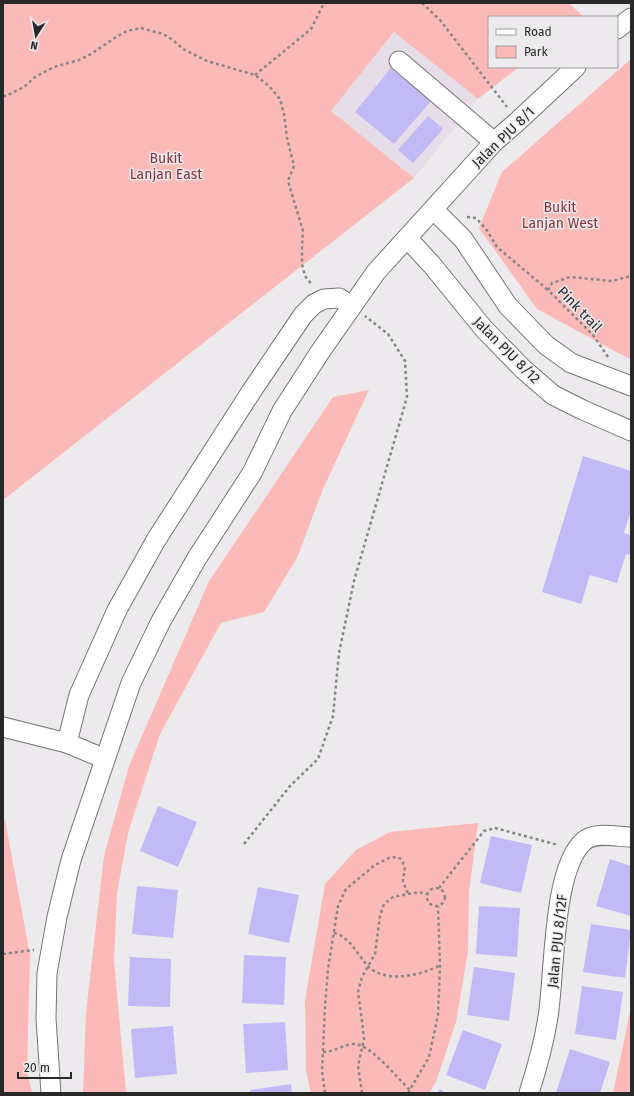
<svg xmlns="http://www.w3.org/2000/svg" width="634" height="1096" font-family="'Fira Sans',sans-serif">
<rect width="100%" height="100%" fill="#edeaed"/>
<path fill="#e5dde7" d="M395 32 478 99 414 178 330 111Z"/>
<g fill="#fbbab8">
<path d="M3 3H569L583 16 489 17V67H519L478 99 394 32 331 111 414 178 3 500Z"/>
<path d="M631 59V359L620 354 537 309 479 228 502 172Z"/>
<path d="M369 390 323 489 297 558 264 612 221 623 160 734 128 833 117 893 114 960 126 1093H83L86 1012 104 856 129 766 209 581 333 397Z"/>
<path d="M3 820H5L30 955 27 1071 32 1093H3Z"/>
<path d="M478 823 469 892 468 952 456 1022 436 1082 429 1093H311L306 1071 305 1000 325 884 356 850 390 832Z"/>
<path d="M631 1007V1093H613Z"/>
</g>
<g fill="#c2b9f7">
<path d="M391 68 431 101 394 144 355 112Z"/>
<path d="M428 116 443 129 413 163 398 150Z"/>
<path d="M583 456 631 471V510L624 533 631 535V555L626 554 617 583 590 575 581 604 542 592Z"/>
<path d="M158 806 197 822 178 867 140 851Z"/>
<path d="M491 836 532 845 521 893 480 883Z"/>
<path d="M610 859 631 866V916L596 906Z"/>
<path d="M137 886 178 890 173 938 132 934Z"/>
<path d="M258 887 299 895 289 943 248 934Z"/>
<path d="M479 906 520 908 517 957 476 954Z"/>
<path d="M591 924 631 930 625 978 583 972Z"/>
<path d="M244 955 286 957 284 1005 242 1003Z"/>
<path d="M130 957 171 959 170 1007 128 1006Z"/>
<path d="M474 967 515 973 509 1021 467 1015Z"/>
<path d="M582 986 623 992 616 1040 575 1034Z"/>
<path d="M285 1022 288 1070 246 1073 243 1024Z"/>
<path d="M173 1026 177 1074 135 1078 131 1029Z"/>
<path d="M463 1030 502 1044 485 1090 446 1075Z"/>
<path d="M570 1049 610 1062 600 1093H556Z"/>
<path d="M291 1084 292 1093H250V1090Z"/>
<path d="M440 1089 446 1093H438Z"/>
</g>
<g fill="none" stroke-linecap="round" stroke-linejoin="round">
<g stroke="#767376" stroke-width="21">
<g id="minor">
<path d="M617 29 631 18"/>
<path d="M399 61 494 142"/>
<path d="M434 210 463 239 508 306 546 345 571 363 631 386"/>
<path d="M407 238 432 265 484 329 523 369 553 395 583 410 631 431"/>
<path d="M3 727 67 743 105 759"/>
<path d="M67 743 79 695 117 610 156 540 251 392 303 315 314 304 324 299 339 298 352 306"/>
<path d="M51 1093 46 1019 47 973 57 917 71 860 131 683 161 621 197 558 252 473 282 411 320 352 376 272 494 142 518 121 576 67"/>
<path d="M529 1093C537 1068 544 1042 548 1017 555 974 552 869 584 841 595 831 617 837 631 837"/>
</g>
</g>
<g stroke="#878687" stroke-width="2.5" stroke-dasharray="3 3" stroke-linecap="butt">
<path d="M422 3 440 20 507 107"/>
<path d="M255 75 311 29 324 3"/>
<path d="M3 96H6L24 87 35 77 54 67 79 60 91 54 116 37 127 31 141 28 163 34 173 40 183 49 207 61 255 75 268 85 280 99 284 114 287 138 294 166 288 181 303 231 302 245V264L305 276 312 285"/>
<path d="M467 217 476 218 486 229 497 247 548 290"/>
<path d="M608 357 593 335 548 290 552 283 570 277 612 281 631 276"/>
<path d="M244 844 290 786 318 759 333 716 339 653 354 581 407 397 405 361 388 334 365 316"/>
<path d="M439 888 484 831 495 828 558 845"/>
<circle cx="436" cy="897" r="9"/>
<path d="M334 933C349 936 357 954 367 965 383 984 421 976 440 965"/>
<path d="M3 954 34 950"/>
<path d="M323 1052C334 1052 342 1045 353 1044 370 1043 397 1078 410 1090"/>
<path d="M325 1093 322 1071 325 1006 328 969 338 906 346 889 375 865 389 858 397 857 401 859 404 865 405 872 403 877V882L408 893"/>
<path d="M362 1093 358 1066 364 1039 363 1029 358 992 362 977 375 954 380 916 384 904 393 897 419 892 427 894"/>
<path d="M408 1093 429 1057 438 1015 440 965 438 906"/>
</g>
<use href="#minor" stroke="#fff" stroke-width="19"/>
</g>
<g text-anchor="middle" stroke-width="3" stroke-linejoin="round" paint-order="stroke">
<g font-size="14" fill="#292829" stroke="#edeaed">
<text transform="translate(503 137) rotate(-44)" y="5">Jalan PJU 8/1</text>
<text transform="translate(580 309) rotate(46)" y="5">Pink trail</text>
<text transform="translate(507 350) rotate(45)" y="5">Jalan PJU 8/12</text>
<text transform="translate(557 941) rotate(-84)" y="5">Jalan PJU 8/12F</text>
</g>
<g font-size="14" fill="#873135" stroke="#edeaed">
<text x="166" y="163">Bukit<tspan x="166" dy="16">Lanjan East</tspan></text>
<text x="560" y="212">Bukit<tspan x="560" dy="16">Lanjan West</tspan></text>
</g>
</g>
<rect width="634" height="1096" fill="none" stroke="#292829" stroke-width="8"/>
<rect x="488" y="16" width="130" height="52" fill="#edeaed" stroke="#9f9c9f"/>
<rect x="496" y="29" width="20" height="6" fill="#ffffff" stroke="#9f9c9f"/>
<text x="524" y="36" font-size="12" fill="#292829">Road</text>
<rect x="496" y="46" width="20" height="12" fill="#fbbab8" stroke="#9f9c9f"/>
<text x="524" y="56" font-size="12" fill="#292829">Park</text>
<g transform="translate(36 36) rotate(191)" stroke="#edeaed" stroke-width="3" paint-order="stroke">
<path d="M0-3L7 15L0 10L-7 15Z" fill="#292829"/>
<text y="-6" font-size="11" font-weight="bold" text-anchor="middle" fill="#292829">N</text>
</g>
<path d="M18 1072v6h53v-6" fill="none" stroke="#292829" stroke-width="2"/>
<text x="24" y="1072" font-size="12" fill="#292829" stroke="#edeaed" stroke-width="3" paint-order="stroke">20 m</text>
</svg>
